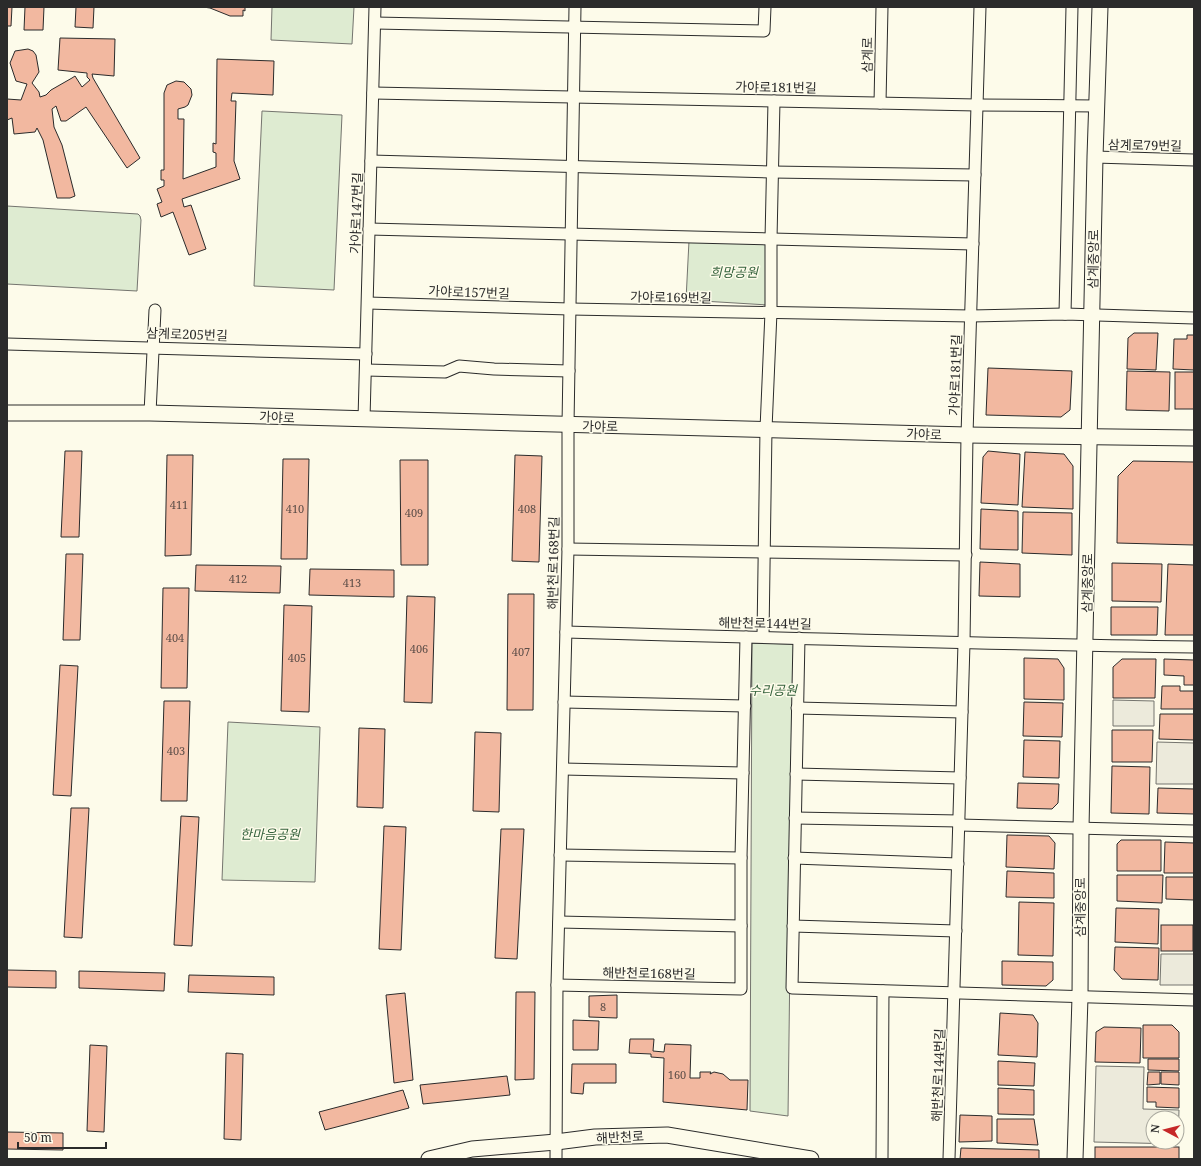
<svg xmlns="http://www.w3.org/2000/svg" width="1201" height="1166" font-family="'Noto Serif','Noto Sans KR',serif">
<rect width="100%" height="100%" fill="#fdfbea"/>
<g fill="#deebd1" stroke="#74746e">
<path d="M272 7H354L352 44 271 40Z"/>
<path d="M262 111 342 115 334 290 254 286Z"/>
<path d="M7 206 138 214 140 216 141 220 137 291 7 284Z"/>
<path d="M689 241 768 243V305L686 300Z"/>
<path d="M752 643 794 644 788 1116 750 1111Z"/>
<path d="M228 722 320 727 315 882 222 880Z"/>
</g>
<g fill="#eceadb" stroke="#74746e" fill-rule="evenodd">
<path d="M1113 700 1154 701V726H1113Z"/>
<path d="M1157 742 1194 743V784H1156Z"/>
<path d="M1161 954H1194V985H1160Z"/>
<path d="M1096 1066 1144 1067 1143 1109 1179 1110 1178 1144 1094 1142ZM1153 1118H1177V1142H1153Z"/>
</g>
<g fill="#f2b8a0" stroke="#2b2b2b">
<path d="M7 7H12L11 26H7Z"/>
<path d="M25 7H44L43 30H24Z"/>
<path d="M76 7H94L93 28 75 27Z"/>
<path d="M203 7H245V11L243 10V16H230L210 8Z"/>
<path d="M60 38 115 39 114 76 92 74 93 78 140 158 127 168 86 107 66 121H61L56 106 52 109 54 127 62 145 75 196 70 198H57L43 140 37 128 35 132 14 134 12 118 7 120V130V99L21 100 27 84 16 81 10 63 15 51 28 49 33 51 36 55 39 72 32 83 39 92 40 97 46 95 51 90 72 78 75 76 82 87 90 80 87 77V73L58 70Z"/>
<path d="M217 59 274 61 273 95 232 93 231 101H236L234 161 240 179 182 199 184 207 191 205 206 249 189 255 173 212 161 217 157 204 162 202 157 189 164 186V180H161V170H164V93L167 85 176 81 184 82 191 89 192 95 188 105 185 107 178 109V119H184L183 179 216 167V153L213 152V143L216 144Z"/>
<path d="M1134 333H1158L1156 370 1127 369 1128 338Z"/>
<path d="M1187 335H1194V370L1173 369 1174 339H1187Z"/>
<path d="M988 368 1072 371 1070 410 1061 417 986 415Z"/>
<path d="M1127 371 1170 372 1169 411 1126 410Z"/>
<rect x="1175" y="372" width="19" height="37"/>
<path d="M65 451H82L79 537H61Z"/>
<path d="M988 451 1020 454 1018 505 981 503 983 457Z"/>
<path d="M1025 452 1064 454 1073 466V509L1022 507Z"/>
<path d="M167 455H193L191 555 165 556Z"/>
<path d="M515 455 542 456 539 562 512 561Z"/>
<path d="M283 459H309L307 559H281Z"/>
<path d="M400 460H428V565H401Z"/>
<path d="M1133 461 1194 462V545L1117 543 1118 476Z"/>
<path d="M981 509 1018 511V550L980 549Z"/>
<path d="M1023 512 1072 513V555L1022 553Z"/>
<path d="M66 554H83L80 640H63Z"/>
<path d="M980 562 1020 564V597L979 596Z"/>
<path d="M1112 563 1162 564 1161 602 1112 601Z"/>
<path d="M1168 564 1194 565V635H1165Z"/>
<path d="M196 565 281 566 280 593 195 591Z"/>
<path d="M310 569 394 570V597L309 595Z"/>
<path d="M163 588H189L187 688H161Z"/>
<path d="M508 594H534L533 710H507Z"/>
<path d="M407 596 435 597 432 703 404 702Z"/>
<path d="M284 605 312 606 309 712 281 711Z"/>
<path d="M1111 607H1158L1157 635H1111Z"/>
<path d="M1024 658 1058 659 1064 668V700L1024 699Z"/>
<path d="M1122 659H1156L1155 698H1113V667Z"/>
<path d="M1164 659 1194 660V685H1184V676L1164 675Z"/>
<path d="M60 665 78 666 71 796 53 795Z"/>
<path d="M1162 686H1180V691H1194V709H1161Z"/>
<path d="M164 701H190L187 801H161Z"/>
<path d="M1024 702 1063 703 1062 737 1023 736Z"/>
<path d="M1160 714H1194V740L1159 739Z"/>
<path d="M359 728 385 729 383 808 357 807Z"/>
<path d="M1112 730H1153L1152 762H1112Z"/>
<path d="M475 732 501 733 499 812 473 811Z"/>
<path d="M1024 740 1060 741 1059 778 1023 777Z"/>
<path d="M1112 766 1150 767 1149 814 1111 813Z"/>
<path d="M1018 783 1059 784 1058 803 1052 809 1017 808Z"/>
<path d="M1158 788 1194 789V814L1157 813Z"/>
<path d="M71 808H89L82 938 64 937Z"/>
<path d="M181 816 199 817 192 946 174 945Z"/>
<path d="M384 826 406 827 401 950 379 949Z"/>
<path d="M501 829H524L517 959 495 958Z"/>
<path d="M1007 835 1049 836 1055 843 1054 869 1006 867Z"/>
<path d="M1121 840H1161V871H1117V844Z"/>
<path d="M1165 842 1194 843V873H1164Z"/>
<path d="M1007 871 1054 873V898L1006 897Z"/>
<path d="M1117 875H1163L1162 903 1117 901Z"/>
<path d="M1166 877H1194V900L1166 899Z"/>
<path d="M1019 902 1054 903 1053 956 1018 955Z"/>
<path d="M1116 908 1159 909 1158 944 1115 942Z"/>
<rect x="1161" y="925" width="32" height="26"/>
<path d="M1115 947 1159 948 1158 980 1122 979 1114 970Z"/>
<path d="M1002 961 1053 962V980L1046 986 1002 985Z"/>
<path d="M7 970 56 971V988L7 987Z"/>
<path d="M79 971 165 973 164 991 79 988Z"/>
<path d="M189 975 274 977V995L188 992Z"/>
<path d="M516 992H535L534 1079 515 1080Z"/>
<path d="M405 993 413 1080 394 1083 386 995Z"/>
<path d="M617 995V1018L589 1017V996Z"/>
<path d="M1000 1013 1033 1015 1038 1023 1037 1057 998 1055Z"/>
<path d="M573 1020 599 1021 598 1050H573Z"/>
<path d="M1143 1025H1172L1179 1032V1058H1143Z"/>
<path d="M1104 1027 1141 1028 1140 1063 1095 1062 1096 1032Z"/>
<path d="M630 1039H654L653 1051 664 1052 665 1044 691 1045 690 1078H700V1072H711L710 1074 714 1072 723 1074 730 1080H748L747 1110 663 1102 664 1058 651 1057V1054L629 1053Z"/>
<path d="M90 1045 107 1046 104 1132 87 1131Z"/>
<path d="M226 1053 243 1054 241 1140 224 1139Z"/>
<path d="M1148 1059H1179V1071L1148 1070Z"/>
<path d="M998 1061 1035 1063 1034 1086 998 1085Z"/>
<path d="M572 1064H616V1083H584L583 1094 571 1093Z"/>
<path d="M1148 1072H1160V1084L1147 1085Z"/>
<path d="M1161 1072H1179V1085L1161 1084Z"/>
<path d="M507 1076 510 1095 423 1104 420 1085Z"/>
<path d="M1147 1087 1179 1088V1108L1156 1107V1102H1147Z"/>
<path d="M998 1088 1034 1090V1115L998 1114Z"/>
<path d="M403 1090 409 1108 325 1130 319 1112Z"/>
<path d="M960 1115 992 1116V1141L959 1142Z"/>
<path d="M997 1119H1034L1038 1145 997 1143Z"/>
<path d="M7 1132 63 1133V1150L7 1149Z"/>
<rect x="1095" y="1147" width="84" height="12"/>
<path d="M961 1148 1039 1150V1159H960Z"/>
</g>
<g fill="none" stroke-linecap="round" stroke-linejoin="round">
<g stroke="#2b2b2b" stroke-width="13">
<g id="street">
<path d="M375 23 764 31 765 7"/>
<path d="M373 93 977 105 1097 106"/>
<path d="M880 103 882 7"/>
<path d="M1095 157 1194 160"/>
<path d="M371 161 772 172 975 175"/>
<path d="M369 229 973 244"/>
<path d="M368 303 570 309 971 316 1065 314 1194 318"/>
<path d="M1065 314 1072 7"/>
<path d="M7 344 366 354"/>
<path d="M366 370 445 372 459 366 494 369 569 371"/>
<path d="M150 413 155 310"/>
<path d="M364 419 375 7"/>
<path d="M568 549 966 555"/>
<path d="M566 632C775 638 985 644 1194 647"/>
<path d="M763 636 766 429 771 312V239L774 101"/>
<path d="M799 638 792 988 1194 1000"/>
<path d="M564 702 745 706"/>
<path d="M797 708 962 712"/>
<path d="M563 769 743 773"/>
<path d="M796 774 960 778"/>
<path d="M795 818 959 821"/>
<path d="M959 825 1194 831"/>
<path d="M560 855 741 858"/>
<path d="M794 858 958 864"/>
<path d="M559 922 741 926"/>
<path d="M793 926 956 931"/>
<path d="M557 985 741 989V858L746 637"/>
<path d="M556 1159 557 985 568 549V425L575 7"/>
<path d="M882 1159 883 991"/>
<path d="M949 1159 964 643 967 435 980 7"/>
</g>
</g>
<g stroke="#2b2b2b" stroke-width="17">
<g id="secondary">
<path d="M7 413H150L967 435 1194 438"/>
<path d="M429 1159 472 1149 556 1142 595 1137 667 1135 811 1159"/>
<path d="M1075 1159 1080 997 1081 829 1095 157 1100 7"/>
</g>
</g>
<use href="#street" stroke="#fdfbea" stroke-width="11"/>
<use href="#secondary" stroke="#fdfbea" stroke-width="15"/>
<path stroke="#2b2b2b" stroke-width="1" d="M671 1159H688"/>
</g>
<g text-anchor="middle" stroke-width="3" stroke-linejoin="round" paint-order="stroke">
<g font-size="11" fill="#5d4e48">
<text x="179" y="509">411</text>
<text x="295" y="513">410</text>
<text x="527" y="513">408</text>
<text x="414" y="517">409</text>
<text x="238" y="583">412</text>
<text x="352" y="587">413</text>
<text x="175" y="642">404</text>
<text x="419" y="653">406</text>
<text x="521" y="656">407</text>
<text x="297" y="662">405</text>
<text x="176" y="755">403</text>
<text x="603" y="1011">8</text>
<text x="677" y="1079">160</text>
</g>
<g font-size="13" fill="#2b2b2b" stroke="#fdfbea">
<text transform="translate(867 55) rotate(-89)" y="5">삼계로</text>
<text transform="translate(776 87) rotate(1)" y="5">가야로181번길</text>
<text transform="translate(1145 145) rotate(1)" y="5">삼계로79번길</text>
<text transform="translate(356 213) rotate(-88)" y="5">가야로147번길</text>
<text transform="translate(1093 259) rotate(-89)" y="5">삼계중앙로</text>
<text transform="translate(469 292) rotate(2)" y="5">가야로157번길</text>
<text transform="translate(671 297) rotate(1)" y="5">가야로169번길</text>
<text transform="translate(187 334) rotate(2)" y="5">삼계로205번길</text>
<text transform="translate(955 375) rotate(-88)" y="5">가야로181번길</text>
<text transform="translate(277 417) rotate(2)" y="5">가야로</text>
<text transform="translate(600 426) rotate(1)" y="5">가야로</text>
<text transform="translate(924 434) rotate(2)" y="5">가야로</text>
<text transform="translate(553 563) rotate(-89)" y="5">해반천로168번길</text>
<text transform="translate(1087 583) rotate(-89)" y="5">삼계중앙로</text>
<text transform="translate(765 623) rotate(1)" y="5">해반천로144번길</text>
<text transform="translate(1080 907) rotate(-90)" y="5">삼계중앙로</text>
<text transform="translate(649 973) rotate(1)" y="5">해반천로168번길</text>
<text transform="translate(938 1075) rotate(-88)" y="5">해반천로144번길</text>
<text transform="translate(620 1137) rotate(-3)" y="5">해반천로</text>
</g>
<g font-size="13" font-style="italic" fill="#34623c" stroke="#fdfbea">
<text x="734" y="277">희망공원</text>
<text x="773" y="695">수리공원</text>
<text x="270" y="839">한마음공원</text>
</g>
</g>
<rect width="1201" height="1166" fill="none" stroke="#2b2b2b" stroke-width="16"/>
<g transform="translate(1165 1130) rotate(277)"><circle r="19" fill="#fdfbea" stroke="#a9a89e"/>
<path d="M0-3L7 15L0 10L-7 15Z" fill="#c62828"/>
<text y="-6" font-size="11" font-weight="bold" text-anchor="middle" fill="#2b2b2b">N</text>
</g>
<path d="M18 1142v6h88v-6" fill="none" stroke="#2b2b2b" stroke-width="2"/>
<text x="24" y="1142" font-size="12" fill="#2b2b2b" stroke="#fdfbea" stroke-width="3" paint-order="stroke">50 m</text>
</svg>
